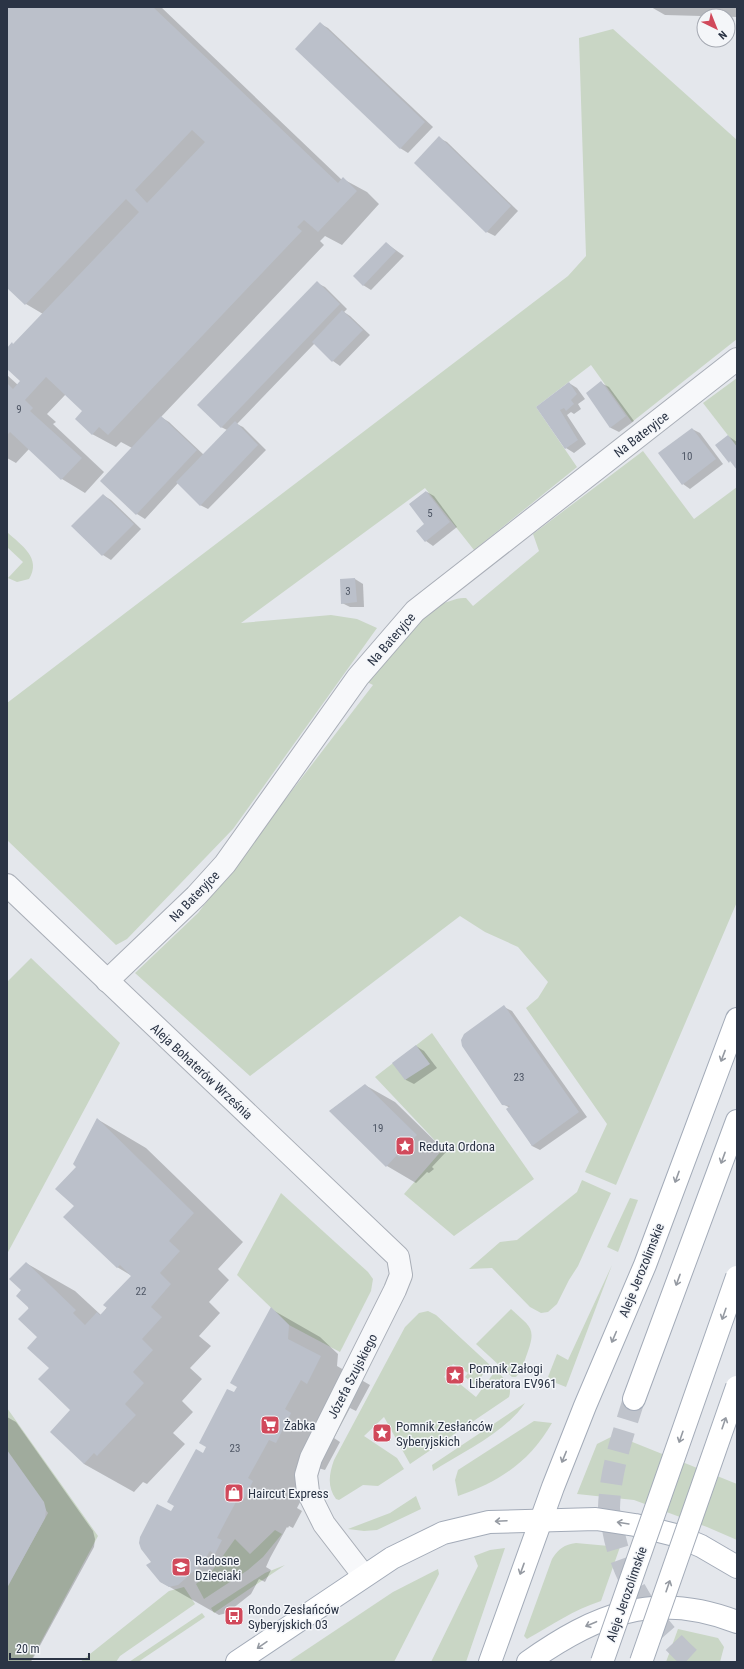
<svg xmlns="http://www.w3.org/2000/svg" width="744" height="1669" font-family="'Roboto Condensed',sans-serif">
<rect width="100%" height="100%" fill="#e4e7ec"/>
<g fill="#c9d6c5">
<path d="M613 29 737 140V339L632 422 591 365 536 407 577 467 474 550 425 488 241 623 331 615 357 619 377 628 233 829 127 939 116 945 7 840V703L568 276 586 256 579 38Z"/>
<path d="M737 378V447L703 403Z"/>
<path d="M643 451 694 519 737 487V902L616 1185 585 1172 607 1124 526 1008 538 998 548 982 518 947 485 932 460 916 250 1076 135 973 198 913 373 685 367 682 401 637 438 604C448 603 456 597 466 598L473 606 539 551 533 534Z"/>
<path d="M7 532C21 545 42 558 29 579L17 582 8 578 23 562 7 547Z"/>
<path d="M31 958 120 1043 7 1254V982Z"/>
<path d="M432 1033 534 1179 454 1236 404 1194 443 1149 375 1077Z"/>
<path d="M582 1180 611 1193 578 1266 569 1280 557 1304 548 1312 541 1313 530 1307 492 1268 469 1269 500 1242 517 1240 577 1192Z"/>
<path d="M281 1193 368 1272 373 1279 371 1291 340 1352 289 1325 237 1275Z"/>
<path d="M630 1198 638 1200 618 1252 607 1247Z"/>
<path d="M612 1265 566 1387 551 1381 548 1377 557 1354 568 1360Z"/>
<path d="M511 1309C530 1327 537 1327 527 1354 524 1362 522 1371 516 1377H512L476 1344Z"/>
<path d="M428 1311 436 1315 490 1365 475 1385 465 1377 468 1373 453 1364 444 1377 458 1386 460 1384 476 1397 496 1370C504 1379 513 1385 509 1397L410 1464 384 1417 364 1436 397 1458 404 1469 378 1486 363 1485 339 1500 336 1499C327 1487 329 1474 334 1460L405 1327 419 1313Z"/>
<path d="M525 1403C506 1432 463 1452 433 1471L432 1465Z"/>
<path d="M7 1408 98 1536 30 1662H7V1587L48 1513 7 1453Z"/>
<path d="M534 1421 552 1423C529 1462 501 1481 458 1496L455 1480 458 1470Z"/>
<path d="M615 1435 737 1484V1540L707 1527 634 1500 577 1494 597 1444Z"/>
<path d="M416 1496 421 1509 377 1530 364 1531 348 1529 390 1513Z"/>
<path d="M275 1530 282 1534 263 1557 248 1570 204 1599 196 1584 212 1571 235 1539 250 1554Z"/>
<path d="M576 1543 620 1547 601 1601C573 1610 552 1625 527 1639L524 1636 552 1559C559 1548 564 1545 576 1543Z"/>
<path d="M505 1548 466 1662H431L478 1566 474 1556 490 1550Z"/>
<path d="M285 1565 214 1613 211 1608 265 1573Z"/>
<path d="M438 1569 439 1574 394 1662H288L393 1592Z"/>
<path d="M184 1587 195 1604 120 1656 116 1662H80L169 1591Z"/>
<path d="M202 1613 205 1617 138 1662H129Z"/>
<path d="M678 1629 718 1638 724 1647 720 1662H666Z"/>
</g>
<g fill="#0003">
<path d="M7 7H161L342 180 343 179 367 192 379 204 342 245 325 236 320 241 324 245 161 417 169 422 204 455 227 430 221 427 317 283 325 287 347 309 344 312 350 316 370 335 340 366 333 361 315 343 237 424 243 427 266 450 208 509 200 505 178 483 145 519 137 514 101 481 132 448 121 442 116 447 92 434 84 411 66 394 47 414 56 422 53 424 104 472 85 493 62 479 29 449 16 463 7 458V375L18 385 21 381 7 368V349L14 345 43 314 26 304 7 286Z"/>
<path d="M651 7H737V17L665 15Z"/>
<path d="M321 24 328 28 433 127 408 153 400 148Z"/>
<path d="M439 138 447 142 518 211 495 236 487 232Z"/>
<path d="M386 243 404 256 371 290 363 285Z"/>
<path d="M569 383 577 388 585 399 578 404 581 409 574 414 571 412 567 415 586 444 574 453 566 448 537 407Z"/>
<path d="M601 383 609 387 634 421 619 432 611 428 587 393Z"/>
<path d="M692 429 700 433 723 464 690 489 683 484Z"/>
<path d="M728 436 737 442V469Z"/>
<path d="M427 492 434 496 457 527 433 546 426 541Z"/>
<path d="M103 495 111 500 141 529 111 560 103 555 72 526Z"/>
<path d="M355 579 363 584 364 607H350L342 603Z"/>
<path d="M504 1007 512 1011 587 1117 540 1150 532 1146 510 1108 503 1104Z"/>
<path d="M416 1046 424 1051 437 1068 414 1084 406 1080 394 1063Z"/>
<path d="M365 1085 395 1102 446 1152 432 1167 434 1169 429 1173 427 1172 416 1183 387 1166 330 1111Z"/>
<path d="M97 1119 146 1148 243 1242 218 1269 229 1280 209 1302 220 1313 199 1336 211 1346 190 1368 202 1379 182 1401 193 1412 173 1433 185 1444 147 1484 143 1482 134 1492 84 1464 72 1410 50 1368 22 1290 26 1263 75 1291 101 1315 132 1276 117 1267 75 1206 78 1167Z"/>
<path d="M271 1309 320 1337 338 1354 337 1366 370 1385 356 1411 350 1408 334 1438 340 1442 325 1470 318 1468 297 1508 302 1511 293 1528 289 1526 288 1528 287 1527 270 1558 266 1567 271 1570 265 1582 259 1579 251 1594 227 1613 219 1615 161 1582 152 1562 172 1513 235 1394Z"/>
<path d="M7 1417 16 1422 93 1531 95 1539 94 1547 31 1662H7Z"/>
</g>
<g fill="#bbc0ca" fill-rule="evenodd">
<path d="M7 7H153L338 183 343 177 357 191 318 232 304 220 297 227 302 231 108 435 99 427 92 435 75 419 82 411 46 377 25 400 33 408 30 411 82 458 61 480 10 432 7 435V383L13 389 20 381 7 369V348L12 342 13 344 139 212 126 199 25 305 7 288ZM192 130 205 142 147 203 135 190Z"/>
<path d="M320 22 425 122 400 149 295 49Z"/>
<path d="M439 136 511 206 486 233 414 163Z"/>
<path d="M386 242 396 251 363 286 353 276Z"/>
<path d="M317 281 340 304 221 428 197 405Z"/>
<path d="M342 310 363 330 332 362 312 342Z"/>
<path d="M601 381 626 416 610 428 586 393Z"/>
<path d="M569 382 577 394 571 400 574 404 566 411 564 408 560 410 578 440 565 449 536 407Z"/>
<path d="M161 416 197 450 136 515 100 481Z"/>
<path d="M235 421 258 445 200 506 176 482Z"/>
<path d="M692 428 716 459 682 485 658 453Z"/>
<path d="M728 435 737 447V470L730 461 729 463 715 445Z"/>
<path d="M426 491 450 522 425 542 416 531 424 524 409 504Z"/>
<path d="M103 494 134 524 102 556 71 526Z"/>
<path d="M355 578 357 602 341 604 340 579Z"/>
<path d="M504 1005 579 1112 532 1146 506 1109 510 1106 502 1105 462 1046 461 1040 464 1034Z"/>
<path d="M416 1045 430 1064 405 1080 392 1063Z"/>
<path d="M365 1084 417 1135 403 1149 405 1151 399 1157 397 1155 386 1167 329 1111Z"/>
<path d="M97 1118 194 1213 169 1241 180 1251 160 1273 171 1284 151 1307 162 1317 142 1339 153 1350 133 1372 144 1383 125 1404 136 1415 97 1456 94 1453 84 1464 50 1432 70 1410 38 1379 49 1368 27 1348 37 1337 18 1319 29 1308 16 1296 21 1290 9 1279 26 1262 76 1310 73 1313 85 1325 97 1312 100 1315 107 1308 103 1305 131 1276 120 1265 117 1268 63 1217 74 1206 55 1189 76 1167 73 1164Z"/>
<path d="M271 1307 289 1325 288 1339 321 1356 307 1384 301 1380 285 1409 291 1413 276 1443 269 1440 248 1478 253 1481 243 1501 240 1499 239 1501 237 1500 221 1530 217 1538 222 1540 215 1554 210 1551 201 1565 178 1585 169 1587 160 1582 146 1565 151 1562 141 1549 139 1543 140 1537 157 1504 171 1511 174 1506 167 1502 196 1449 203 1453 206 1447 199 1443 227 1389 234 1392 237 1387 230 1383Z"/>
<path d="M7 1450 44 1502 46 1510 45 1518 7 1588Z"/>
</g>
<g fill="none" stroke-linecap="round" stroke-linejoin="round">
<path stroke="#bfc3cb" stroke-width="22" stroke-dasharray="22 11" stroke-linecap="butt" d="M634 1399C623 1435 610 1470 609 1508 609 1515 612 1522 613 1529 622 1580 655 1628 694 1662"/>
<g stroke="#a9aeb7" stroke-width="24">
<g id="minor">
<path d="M7 885 398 1257 401 1275 395 1290 311 1458 306 1475 308 1492 324 1524 364 1576"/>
<path d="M107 981 196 896 225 864 358 677 415 611 737 359"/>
</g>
</g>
<g stroke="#a3abb8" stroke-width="24">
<g id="major">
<path d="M634 1399 737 1121"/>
<path d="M237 1662 392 1558 443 1533 489 1522 596 1519 635 1525 675 1535 701 1546 737 1567"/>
<path d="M490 1662 553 1487 585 1406 645 1265 737 1019"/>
<path d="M528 1662C596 1614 654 1590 737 1622"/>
</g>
</g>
<use href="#minor" stroke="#f7f8fa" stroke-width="22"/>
<use href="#major" stroke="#fff" stroke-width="22"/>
<g stroke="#a3abb8" stroke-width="24" stroke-linecap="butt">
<g id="major-bridge">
<path d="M602 1662 737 1277"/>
<path d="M641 1662 737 1387"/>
</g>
</g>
<use href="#major-bridge" stroke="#fff" stroke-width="22"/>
</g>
<defs><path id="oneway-shaft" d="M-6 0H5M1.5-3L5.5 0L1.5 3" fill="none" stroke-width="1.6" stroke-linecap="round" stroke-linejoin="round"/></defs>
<g stroke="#959aa2">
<use href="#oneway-shaft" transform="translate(723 1056) rotate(111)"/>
<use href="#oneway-shaft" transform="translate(723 1158) rotate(110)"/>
<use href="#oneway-shaft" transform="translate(677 1177) rotate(110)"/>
<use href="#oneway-shaft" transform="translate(678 1280) rotate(110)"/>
<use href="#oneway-shaft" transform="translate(724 1314) rotate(109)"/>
<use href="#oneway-shaft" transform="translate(614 1337) rotate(113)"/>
<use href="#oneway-shaft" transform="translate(724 1423) rotate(-71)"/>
<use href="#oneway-shaft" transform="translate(681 1437) rotate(109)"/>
<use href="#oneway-shaft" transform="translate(564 1457) rotate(112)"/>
<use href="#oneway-shaft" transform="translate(501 1521) rotate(177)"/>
<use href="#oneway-shaft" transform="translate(623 1523) rotate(-171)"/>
<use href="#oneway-shaft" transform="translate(522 1569) rotate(110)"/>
<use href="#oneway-shaft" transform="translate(668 1586) rotate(-71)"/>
<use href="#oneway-shaft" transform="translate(591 1624) rotate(157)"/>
<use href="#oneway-shaft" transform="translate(262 1645) rotate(145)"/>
</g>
<defs>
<g id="sight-square" transform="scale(1)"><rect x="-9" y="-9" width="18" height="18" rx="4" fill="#d1495b" stroke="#f4f6f9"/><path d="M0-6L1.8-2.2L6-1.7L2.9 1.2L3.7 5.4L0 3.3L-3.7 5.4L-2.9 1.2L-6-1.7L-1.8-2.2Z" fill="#fff"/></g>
<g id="supermarket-square" transform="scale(1)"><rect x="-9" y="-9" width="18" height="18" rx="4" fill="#d1495b" stroke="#f4f6f9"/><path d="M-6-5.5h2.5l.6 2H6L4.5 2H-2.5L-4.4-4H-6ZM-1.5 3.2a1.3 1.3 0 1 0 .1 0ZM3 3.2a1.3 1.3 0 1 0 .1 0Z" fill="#fff"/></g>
<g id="shop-square" transform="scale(1)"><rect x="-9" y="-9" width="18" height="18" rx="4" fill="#d1495b" stroke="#f4f6f9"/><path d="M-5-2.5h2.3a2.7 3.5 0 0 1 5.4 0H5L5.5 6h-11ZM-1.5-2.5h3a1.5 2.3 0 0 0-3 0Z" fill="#fff"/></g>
<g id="school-square" transform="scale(1)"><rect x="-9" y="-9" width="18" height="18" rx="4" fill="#d1495b" stroke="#f4f6f9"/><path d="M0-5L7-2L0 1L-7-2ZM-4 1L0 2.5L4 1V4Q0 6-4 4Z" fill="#fff"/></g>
<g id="bus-square" transform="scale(1)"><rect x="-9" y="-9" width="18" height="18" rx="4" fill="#d1495b" stroke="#f4f6f9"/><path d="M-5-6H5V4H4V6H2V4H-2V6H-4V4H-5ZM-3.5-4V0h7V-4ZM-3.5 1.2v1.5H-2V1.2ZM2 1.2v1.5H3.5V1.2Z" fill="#fff"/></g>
</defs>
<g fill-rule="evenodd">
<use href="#sight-square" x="405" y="1146"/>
<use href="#sight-square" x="455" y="1375"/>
<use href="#supermarket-square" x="270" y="1425"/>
<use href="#sight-square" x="382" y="1433"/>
<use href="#shop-square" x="234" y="1493"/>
<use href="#school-square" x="181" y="1567"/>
<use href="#bus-square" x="234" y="1616"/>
</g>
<g text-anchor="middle" stroke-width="3" stroke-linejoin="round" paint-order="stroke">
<g font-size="11" fill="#4f5766">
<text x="19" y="413">9</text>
<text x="687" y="460">10</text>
<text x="430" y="517">5</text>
<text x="348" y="595">3</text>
<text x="519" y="1081">23</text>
<text x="378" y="1132">19</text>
<text x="141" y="1295">22</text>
<text x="235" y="1452">23</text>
</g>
<g font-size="13" fill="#2b3445" stroke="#f4f6f9">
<text transform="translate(641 434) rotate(-38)" y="5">Na Bateryjce</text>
<text transform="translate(391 639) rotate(-49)" y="5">Na Bateryjce</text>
<text transform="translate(194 896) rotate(-46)" y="5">Na Bateryjce</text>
<text transform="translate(202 1071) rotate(43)" y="5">Aleja Bohaterów Września</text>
<text transform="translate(641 1270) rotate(-68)" y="5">Aleje Jerozolimskie</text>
<text transform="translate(352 1376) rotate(-63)" y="5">Józefa Szujskiego</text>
<text transform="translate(626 1594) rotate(-71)" y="5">Aleje Jerozolimskie</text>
</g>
<g font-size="13" fill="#2b3445" stroke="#f4f6f9" text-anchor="start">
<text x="419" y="1151">Reduta Ordona</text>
<text x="469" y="1373">Pomnik Załogi<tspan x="469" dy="15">Liberatora EV961</tspan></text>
<text x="284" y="1430">Żabka</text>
<text x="396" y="1431">Pomnik Zesłańców<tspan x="396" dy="15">Syberyjskich</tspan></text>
<text x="248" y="1498">Haircut Express</text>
<text x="195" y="1565">Radosne<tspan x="195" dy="15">Dzieciaki</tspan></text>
<text x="248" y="1614">Rondo Zesłańców<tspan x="248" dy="15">Syberyjskich 03</tspan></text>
</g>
</g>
<rect width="744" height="1669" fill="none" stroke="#2b3445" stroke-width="16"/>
<g transform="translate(716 28) rotate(137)"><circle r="19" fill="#f4f6f9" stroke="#a4a8b1"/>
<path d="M0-3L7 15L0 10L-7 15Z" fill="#d1495b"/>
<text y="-6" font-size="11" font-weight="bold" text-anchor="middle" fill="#2b3445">N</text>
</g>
<path d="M10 1653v6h79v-6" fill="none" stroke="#2b3445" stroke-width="2"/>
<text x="16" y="1653" font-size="12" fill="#2b3445" stroke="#f4f6f9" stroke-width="3" paint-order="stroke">20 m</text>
</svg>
